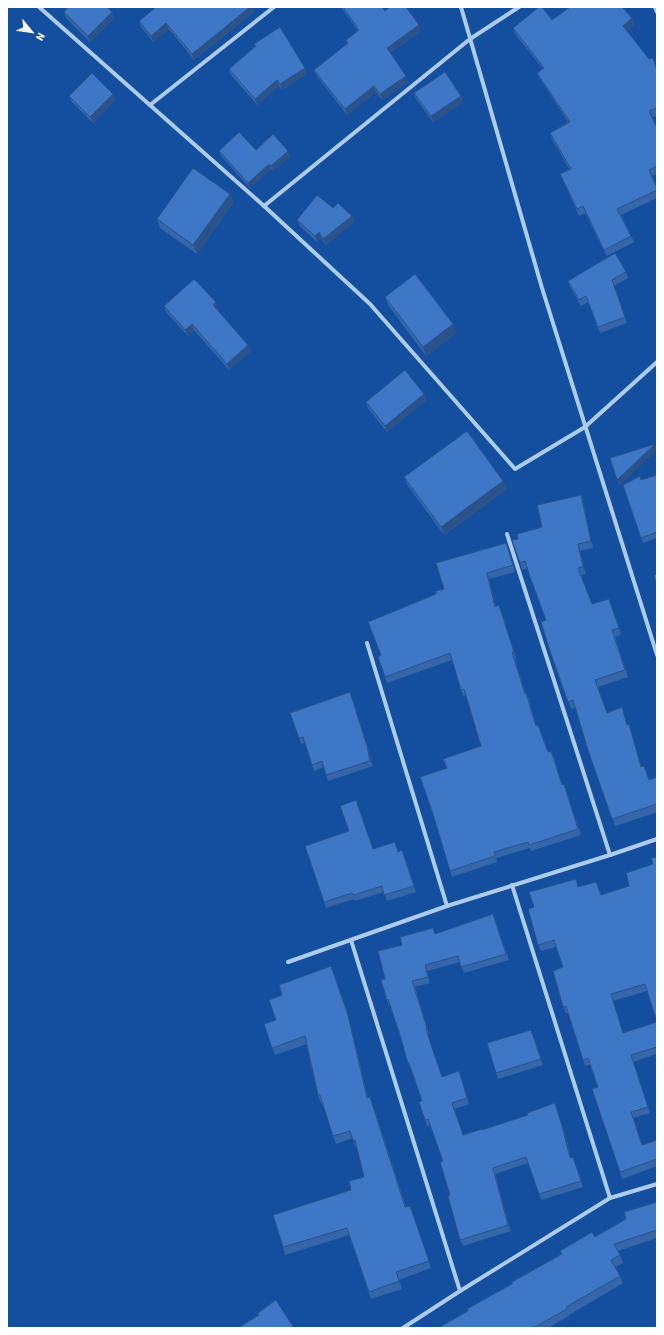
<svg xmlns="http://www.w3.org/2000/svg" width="664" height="1335" font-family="'Source Sans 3',sans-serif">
<rect width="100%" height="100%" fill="#144f9f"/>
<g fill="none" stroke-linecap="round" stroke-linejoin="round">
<g stroke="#adccf4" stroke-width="4">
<path d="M39 7 264 206 370 304 515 469 585 427 657 362"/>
<path d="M461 7 542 288 657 655"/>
<path d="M655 7 657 12"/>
<path d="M150 105 274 7"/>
<path d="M264 206 470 39 519 7"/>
<path d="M507 534 610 855"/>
<path d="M367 643 447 906"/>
<path d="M512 885 610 1198"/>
<path d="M351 940 460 1291"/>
<path d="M288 962 447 906 610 855 657 839"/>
<path d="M403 1328 460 1291 610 1198 657 1184"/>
</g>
</g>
<g fill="#3466a9" fill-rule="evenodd">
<path d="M341 7H382L385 11 421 31 390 53 408 82 382 100 376 92 347 115 317 76 314 70 347 44 346 40 358 31Z"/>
<path d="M625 10 632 18 634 25 627 31 657 70V116L652 117 657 128V174L652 176 657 188V198L621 215 631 236 634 242 607 256 585 213 579 216 563 180 560 174 569 169 552 139 550 133 568 122 540 79 537 73 543 69 515 34 513 28 552 20Z"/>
<path d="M255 11 194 60 169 29 153 42 141 27 139 21Z"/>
<path d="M64 12H112L114 18 90 42 66 18Z"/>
<path d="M254 44 305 68 307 74 282 90 279 86 257 105 231 75 229 69 255 46Z"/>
<path d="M414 93 461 96 463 102 433 122 416 99Z"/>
<path d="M69 96 115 100 93 123 72 102Z"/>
<path d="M256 150 290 156 273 171 271 169 250 188 221 156 219 151Z"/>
<path d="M230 194 233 203 197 254 160 228 157 219Z"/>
<path d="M333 208 352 216 354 222 326 245 321 238 317 242 300 226 297 220Z"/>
<path d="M626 272 628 278 614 286 627 323 600 333 588 302 581 306 570 287 568 281Z"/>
<path d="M385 297 453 324 456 333 426 356 388 305Z"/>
<path d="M216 302 218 308 217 309 251 351 229 370 194 330 188 336 166 312 164 306Z"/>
<path d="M424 394 426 400 387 432 368 408 366 402Z"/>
<path d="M657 475V538L643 543 623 485Z"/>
<path d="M404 477 507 489 444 535 408 486Z"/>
<path d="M583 502 593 548 580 551 586 574 580 575 592 604 609 599 621 635 615 637 628 677 598 687 607 713 628 725 629 724 641 767 649 779 657 777V812L615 826 576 707 571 709 550 651 546 620 527 568 522 570 520 563 518 539 542 527Z"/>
<path d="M508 549 515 572 489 579 496 606 499 605 516 658 515 659 525 693 529 699 536 726 548 752 554 757 562 785 566 791 581 835 531 851 530 848 496 858 497 862 452 877 450 871 447 768 481 746 466 695 463 696 452 660 387 683 378 657 381 656 436 594Z"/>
<path d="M352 698 369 752 373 766 328 781 324 767 314 771 305 743 301 744 290 713Z"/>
<path d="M305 846 373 849 399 852 402 850 416 892 387 901 384 892 355 901 354 899 326 908Z"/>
<path d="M657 857V1054L633 1062 650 1113 633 1118 642 1145 657 1140V1166L622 1179 620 1172 598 1087 590 1065 585 1066 568 1013H566L563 1007V967L556 947 541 951 538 945 534 907 578 887 601 895 629 886 653 864ZM647 991 657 1022 623 1033 613 1001Z"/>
<path d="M493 914 509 960 464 973 460 962 427 971 430 983 415 987 429 1034 428 1035 432 1048 442 1077 459 1071 469 1104 454 1109 463 1135 482 1130 565 1132 571 1158 573 1157 583 1187 541 1200 528 1163 495 1174 511 1231 463 1246 460 1240 450 1195 443 1161 430 1125 427 1126 425 1120 422 1101 411 1069H410L408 1063 399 1032 390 1005 389 1006 387 1000 385 979 402 945Z"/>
<path d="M350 1023 368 1098 370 1097 373 1105 406 1207 410 1206 431 1268 399 1280 402 1289 371 1299 349 1235 285 1255 283 1247 351 1190 364 1177 357 1147 356 1148 353 1138 336 1144 322 1103H321L318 1095 307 1044 275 1055 264 1024Z"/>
<path d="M531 1030 543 1065 498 1079 496 1073Z"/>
<path d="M657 1202V1238L618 1251 620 1255 623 1263 615 1267 620 1276 623 1283 569 1315V1316L548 1328H438L468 1311 467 1309 512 1284 561 1254 560 1251 595 1237Z"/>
</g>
<g fill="#2b538a">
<path d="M250 7H253L255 11 194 60 192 54Z"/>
<path d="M112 12 114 18 90 42 88 36Z"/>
<path d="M632 18 634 25 625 32 623 26Z"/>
<path d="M166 23 169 29 153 42 151 36Z"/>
<path d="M419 25 421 31 389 54 387 48Z"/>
<path d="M305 68 307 74 282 90 280 84Z"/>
<path d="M406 76 408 82 382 100 380 94Z"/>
<path d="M277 80 279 86 257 105 255 99Z"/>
<path d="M374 86 376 92 347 115 345 109Z"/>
<path d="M113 94 115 100 93 123 90 117Z"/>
<path d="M461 96 463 102 433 122 431 116Z"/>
<path d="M288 151 290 156 273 171 271 166Z"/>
<path d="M269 164 271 169 250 188 248 183Z"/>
<path d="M230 194 233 203 197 254 193 245Z"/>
<path d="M352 216 354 222 326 245 323 239Z"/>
<path d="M319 232 321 238 317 242 315 236Z"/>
<path d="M216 302 218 308 215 311 213 305Z"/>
<path d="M192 324 194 330 188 336 185 330Z"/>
<path d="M453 324 456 333 426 356 423 347Z"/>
<path d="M248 345 251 351 229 370 227 364Z"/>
<path d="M424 394 426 400 387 432 385 426Z"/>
<path d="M655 444 657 450 619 486 617 480Z"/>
<path d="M503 481 507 489 444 535 441 527Z"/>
<path d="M581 495 583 502 593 548 591 541Z"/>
<path d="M578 544 580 551 586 574 583 567Z"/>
<path d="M487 573 489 579 498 613 495 607Z"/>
<path d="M352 698 369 752 373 766 370 761Z"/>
<path d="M629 724 631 731 644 774 641 767Z"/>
<path d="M331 966 350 1023 369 1106 367 1098Z"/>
<path d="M557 1109 565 1132 572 1164 570 1158Z"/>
<path d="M493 1168 495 1174 511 1231 508 1225Z"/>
</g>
<g fill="#3d77c5" stroke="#2b538a" fill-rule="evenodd">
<path d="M68 7H107L112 12 88 36 64 12Z"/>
<path d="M156 7H250L192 54 166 23 151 36 139 21Z"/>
<path d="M343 7H382L385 11 390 7H406L419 25 387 48 406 76 380 94 374 86 345 109 314 70 348 43 346 40 359 30Z"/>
<path d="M539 7H542L552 20 570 7H622L632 18 623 26 649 59 653 58 657 70V108L649 111 657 128V166L649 170 657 188V190L617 209 631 236 604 250 583 206 577 209 560 174 571 169 550 133 570 122 537 73 544 68 513 28Z"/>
<path d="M280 27 305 68 280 84 277 80 255 99 229 69 256 46 254 44Z"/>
<path d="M445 72 461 96 431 116 414 93Z"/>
<path d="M92 73 113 94 90 117 69 96Z"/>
<path d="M239 132 256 150 273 134 288 151 271 166 269 164 248 183 219 151Z"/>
<path d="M193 168 230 194 193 245 157 219Z"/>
<path d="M317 195 333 208 338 203 352 216 323 239 319 232 315 236 297 220Z"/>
<path d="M615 253 626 272 612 280 625 317 598 327 586 296 579 300 568 281Z"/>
<path d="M415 274 453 324 423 347 385 297Z"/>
<path d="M194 279 216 302 213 305 248 345 227 364 192 324 185 330 164 306Z"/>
<path d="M405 370 424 394 385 426 366 402Z"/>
<path d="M467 431 503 481 441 527 404 477Z"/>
<path d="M655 444 617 480 610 458Z"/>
<path d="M657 475V532L641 538 623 485 640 476 641 480Z"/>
<path d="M581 495 591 541 578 544 583 567 578 568 592 604 609 599 619 628 612 630 625 670 595 680 607 713 622 707 627 725 629 724 641 767 644 766 649 780 657 777V804L612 819 588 750 573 700 568 702 550 651 541 622 546 620 530 577 525 561 520 563 512 540 518 539 517 534 542 527 537 505Z"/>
<path d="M506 543 513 565 487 573 495 607 499 605 514 652H512L525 694 526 693 536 726 538 725 548 752 551 751 562 785 564 784 578 829 529 845 528 842 494 852 495 856 450 871 433 814 420 777 447 768 443 759 481 746 464 689 461 690 450 653 385 677 378 657 381 655 368 622 436 594V591L444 589 436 563Z"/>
<path d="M657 574V587L654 575Z"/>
<path d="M350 692 367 746 370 761 326 775 322 761 312 765 303 737 299 738 290 713Z"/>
<path d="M356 800 373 849 395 842 398 852 402 850 414 886 384 895 382 886 353 895 352 893 324 902 305 846 349 831 340 806Z"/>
<path d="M657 857V1047L631 1055 648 1107 631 1112 642 1145 657 1140V1159L620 1172 592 1089 598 1087 588 1058 583 1060 566 1006 563 1007 553 971 563 967 554 940 538 945 528 909 534 907 529 892 576 879 578 887 596 882 601 895 629 886 626 873 653 864 651 858ZM645 984 657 1022 623 1033 611 994Z"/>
<path d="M493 914 506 954 461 967 458 956 425 965 428 977 412 981 427 1028 426 1029 430 1042 442 1077 459 1071 467 1098 452 1103 463 1135 482 1129V1130L528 1115 527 1113 555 1103 562 1126 570 1158 573 1157 581 1181 539 1194 526 1157 493 1168 508 1225 460 1240 448 1196 450 1195 440 1162 443 1161 428 1119 425 1120 419 1102 422 1101 409 1063H408L399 1032 388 999 387 1000 381 980 385 979 378 951 402 945 400 937 433 928 435 934Z"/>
<path d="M331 966 348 1015 367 1098 370 1097 405 1207 410 1206 429 1261 396 1272 399 1281 369 1292 347 1228 283 1247 273 1215 351 1190 349 1181 364 1177 355 1140H353L350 1131 333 1136 320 1095H318L305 1036 272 1048 264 1024 276 1020 269 1000 282 995 279 985Z"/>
<path d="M531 1030 541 1059 496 1073 487 1043Z"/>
<path d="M657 1202V1230L614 1244 620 1255 611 1260 620 1276 566 1307 567 1309 533 1328H438L468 1311 467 1309 512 1284V1282L562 1254 560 1251 592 1232 595 1237 626 1219 624 1212Z"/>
<path d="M276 1300 294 1328H238L259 1315 258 1313Z"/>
</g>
<rect width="664" height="1335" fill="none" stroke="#ffffff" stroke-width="16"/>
<g transform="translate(32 32) rotate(119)" stroke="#144f9f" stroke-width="3" paint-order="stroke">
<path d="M0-3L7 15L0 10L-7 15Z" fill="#ffffff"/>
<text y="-6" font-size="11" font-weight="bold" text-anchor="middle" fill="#ffffff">N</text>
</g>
</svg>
